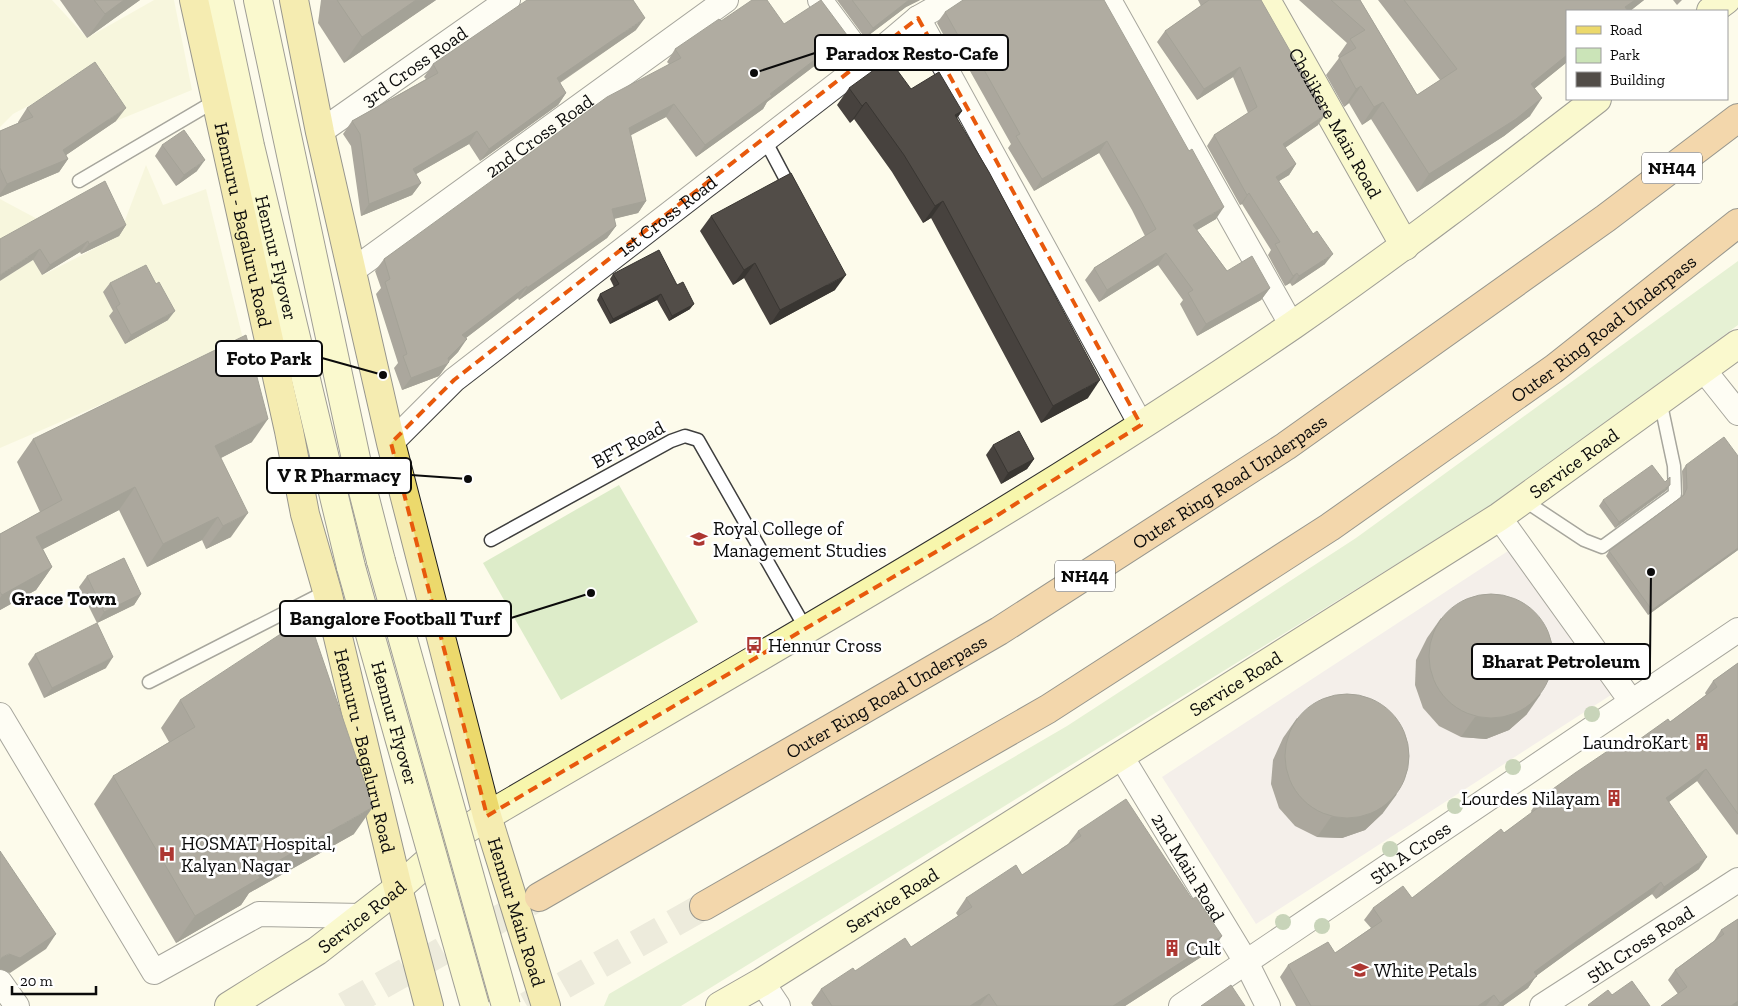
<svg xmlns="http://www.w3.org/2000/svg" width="1738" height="1006" font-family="'Zilla Slab',serif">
<rect width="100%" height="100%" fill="#fdfbeb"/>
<path fill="#e9e0e9" d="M1508 551 1611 695 1256 924 1162 777Z"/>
<g fill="#f0f0cd">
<path d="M0 0H52L87 38 154 0H174L192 90 116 121 85 76 13 114 0 127Z"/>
<path d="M146 165 163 205 206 189 244 343 0 448V281L33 260 43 275 119 236Z"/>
<path d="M0 199 43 222 0 245Z"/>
</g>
<path fill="#cbe4b8" d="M1738 261V325L1492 505 681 1006H604L609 994 1067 726 1356 538Z"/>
<path fill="#ddecc9" d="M619 485 698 622 561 700 483 563Z"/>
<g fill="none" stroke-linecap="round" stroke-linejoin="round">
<g stroke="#d9d7c9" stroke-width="28" stroke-dasharray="28 14" stroke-linecap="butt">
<path d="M345 1006 535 899"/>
<path d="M527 1006 704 906"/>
</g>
<g stroke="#3e3e3e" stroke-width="15">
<g id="lane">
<path d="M765 140 792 191"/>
<path d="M79 181 215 101"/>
<path d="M1522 499 1584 540 1602 547 1675 494 1674 466 1660 400"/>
<path d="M491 540 671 441 685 436 698 440 806 629"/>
<path d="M149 682 327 591"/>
</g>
</g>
<g stroke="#3e3e3e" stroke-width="26">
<g id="street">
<path d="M820 0 866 62"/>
<path d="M1109 0 1292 326"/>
<path d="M918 18 1141 425"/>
<path id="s1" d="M320 132 508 0"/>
<path id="s2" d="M352 271 726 0"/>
<path d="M1703 369 1738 413"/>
<path id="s3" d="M391 443 454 380 866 62 918 18 950 0"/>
<path d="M1499 517 1631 701"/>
<path d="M0 715 154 972 259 914 362 916"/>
<path id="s4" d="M1121 756 1246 962 1268 1006"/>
<path d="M0 982 17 1006"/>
<path d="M762 982 778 1006"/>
<path id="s5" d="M1181 1006 1738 630"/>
<path id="s6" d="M1542 1006 1738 880"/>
</g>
</g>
<g stroke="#2d2d2d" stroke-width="30">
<g id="secondary">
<path id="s7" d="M219 0 250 146 351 567"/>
<path d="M258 0 362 487 381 561"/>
<path id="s8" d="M1266 0 1405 246"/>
<path d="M1711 11 1726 0"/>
<path id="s9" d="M229 1006 317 951 398 888 459 834 487 816C758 657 1033 503 1293 325 1397 253 1497 176 1597 99"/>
<path id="s10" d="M720 1006 762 982 1499 517 1738 344"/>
</g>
</g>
<g stroke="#1c1c1c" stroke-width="30">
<g id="primary">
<path id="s11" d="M194 0 289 431 305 514 327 591 398 888 429 1006"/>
<path id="s12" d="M294 0 320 132 391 443 487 816 546 1006"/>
</g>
</g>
<g stroke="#1c1c1c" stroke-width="30">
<g id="highway">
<path id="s13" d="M539 897 999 631 1286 446 1606 218 1738 118"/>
<path id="s14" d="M704 906 1048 709 1330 527 1555 368 1738 223"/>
</g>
</g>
<use href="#lane" stroke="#fff" stroke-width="12"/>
<use href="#street" stroke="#fff" stroke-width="24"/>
<use href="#secondary" stroke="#f7f6ac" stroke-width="28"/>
<use href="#primary" stroke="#ecd96c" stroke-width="28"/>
<use href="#highway" stroke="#e7aa5f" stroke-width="28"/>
<g stroke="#2d2d2d" stroke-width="30" stroke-linecap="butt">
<g id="secondary-bridge">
<path d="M381 561 506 1006"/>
<path id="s15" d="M351 567 475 1006"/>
</g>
</g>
<use href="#secondary-bridge" stroke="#f7f6ac" stroke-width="28"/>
</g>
<g fill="#88a47c">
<circle cx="1592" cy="714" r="8"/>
<circle cx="1513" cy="767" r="8"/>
<circle cx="1455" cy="806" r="8"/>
<circle cx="1390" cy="849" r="8"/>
<circle cx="1283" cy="922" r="8"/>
<circle cx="1322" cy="926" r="8"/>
</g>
<g fill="#47423e">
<path d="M60 0H140L87 38Z"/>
<path d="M321 0H436L344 63 318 23Z"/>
<path d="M837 0H920L906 7 865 38Z"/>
<path d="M1198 0H1261L1318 125 1285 148 1296 164 1289 175 1279 181 1325 264 1292 286 1290 283 1285 286 1268 255 1271 250 1242 204 1240 205 1207 146 1214 135 1248 113 1233 77 1197 100 1157 42 1165 31 1201 6Z"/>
<path d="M1299 0H1360L1417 95 1440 80 1378 0H1644L1630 11H1567V62L1535 88 1530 116 1504 136 1417 192 1371 119 1362 125 1349 103 1344 107 1326 75 1339 58 1338 56 1347 43Z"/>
<path d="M1673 0H1682L1677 5Z"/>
<path d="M945 12 1216 219 1197 230 1227 271 1270 288 1261 300 1197 336 1180 304 1183 300 1158 265 1099 302 1085 280 1094 268 1145 236 1132 210 1099 153 1034 191 1008 148 1011 144 961 55 956 58 937 23Z"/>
<path d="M721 21 847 35 838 48 767 102 763 109 696 157 666 117 630 135 646 201 638 213 614 219 616 226 607 238 519 300 518 298 466 338 458 352 449 361V362L439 376 402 390 394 368 398 363 376 294 381 288 375 271 384 259 669 64 667 62 675 49Z"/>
<path d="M636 30 560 83 566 93 558 105 480 161 469 144 416 174 421 183 412 195 361 216 351 146 343 134 352 121 426 79 424 77 433 64Z"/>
<path d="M849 88 911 89 962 111 957 118 1088 398 1041 423 931 218 923 223 892 172 854 119 850 123 837 105Z"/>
<path d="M27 108 116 121 66 155 68 159 59 172 0 197V131L18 123V122Z"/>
<path d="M162 145 197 171 176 186 155 156Z"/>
<path d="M711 216 835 290 770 325 744 278 733 285 700 231Z"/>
<path d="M126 225 119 236 81 254 80 252 42 275 33 260 0 239Z"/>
<path d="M613 274 677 285 690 309 669 321 657 300 610 324 597 300 600 294 614 287 610 279Z"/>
<path d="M110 283 168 320 125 344 109 316 113 311 103 292Z"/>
<path d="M33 439 252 442 221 458 231 537 206 549 202 540 147 567 119 510 43 549 52 567 36 590 0 610V534L40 512 17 462Z"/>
<path d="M993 445 1034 459 1027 469 1001 484 986 455Z"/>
<path d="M1738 456V550L1648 615 1606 556 1609 551 1682 496 1683 494 1682 471 1686 465Z"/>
<path d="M1667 490 1615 528 1599 506 1603 500Z"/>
<path d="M87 576 141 594 134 605 97 623 79 587Z"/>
<path d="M1441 618 1527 714 1509 730 1486 739 1461 737 1439 726 1423 708 1415 685 1416 660 1427 638Z"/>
<path d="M35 654 106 668 44 698 28 664Z"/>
<path d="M1738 663V834L1737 835 1697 781 1669 802 1699 869 1656 899 1652 894 1573 949 1536 976 1528 988 1503 1006H1296L1280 977 1288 965 1335 953 1371 928 1364 920 1373 908 1412 898 1532 813 1531 811 1539 799 1626 749 1670 722 1706 695 1705 693 1713 681Z"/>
<path d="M180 700 354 834 249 893 241 905 176 943 94 804 113 776 169 742 161 728Z"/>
<path d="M1297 718 1383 813 1365 830 1342 838 1317 837 1295 826 1279 808 1271 784 1273 760 1283 738Z"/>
<path d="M1078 831 1192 899 1222 936 1212 950 1125 1006H813L811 1003 821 989 855 971 911 947 958 916 956 913 966 898 1022 875 1068 844Z"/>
<path d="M1738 919V1006L1678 994 1668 980 1675 970 1714 941 1721 930Z"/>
</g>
<g fill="#393632">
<path d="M124 0H140L87 38 105 14Z"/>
<path d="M416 0H436L344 63 362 37Z"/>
<path d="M909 0H920L906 7 865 38 873 28Z"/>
<path d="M1635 0H1644L1630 11H1623L1625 7Z"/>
<path d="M645 18 636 30 548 90 557 78Z"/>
<path d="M847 35 838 48 767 102 763 109 696 157 705 145Z"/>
<path d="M969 43 961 55 956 58 964 46Z"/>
<path d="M1567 55V62L1519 101 1531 84Z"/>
<path d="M1240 67 1233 77 1197 100 1204 89Z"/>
<path d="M1361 86 1349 103 1344 107 1356 89Z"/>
<path d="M566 93 558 105 480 161 489 149Z"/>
<path d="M1542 98 1530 116 1504 136 1417 192 1429 174Z"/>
<path d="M866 102 854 119 850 123 862 106Z"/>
<path d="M1383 102 1371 119 1362 125 1374 107Z"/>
<path d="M674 104 666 117 620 141 629 128Z"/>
<path d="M126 108 116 121 53 164 63 150Z"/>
<path d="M962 111 950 128 955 115Z"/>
<path d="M1326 114 1318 125 1276 154 1283 144Z"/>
<path d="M477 131 469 144 404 181 413 169Z"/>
<path d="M1107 141 1099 153 1034 191 1042 179Z"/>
<path d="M68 159 59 172 0 197V194L7 184Z"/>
<path d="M205 160 197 171 176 186 184 175Z"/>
<path d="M1296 164 1289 175 1269 187 1276 177Z"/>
<path d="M421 183 412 195 361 216 369 204Z"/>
<path d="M1249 193 1242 204 1240 205 1247 195Z"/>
<path d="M646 201 638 213 603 221 612 209Z"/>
<path d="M943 201 931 218 923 223 935 206Z"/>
<path d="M1224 207 1216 219 1185 237 1193 225Z"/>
<path d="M126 225 119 236 81 254 89 244Z"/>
<path d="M616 226 607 238 519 300 527 288Z"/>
<path d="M88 241 80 252 42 275 50 265Z"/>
<path d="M40 249 33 260 0 281V275Z"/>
<path d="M1166 253 1158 265 1099 302 1107 290Z"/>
<path d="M1333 254 1325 264 1292 286 1299 276Z"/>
<path d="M755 263 744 278 733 285 744 270Z"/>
<path d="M1297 273 1290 283 1285 286 1293 276Z"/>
<path d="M846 275 835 290 770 325 780 310Z"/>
<path d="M527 286 518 298 454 347 462 335Z"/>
<path d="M1270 288 1261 300 1197 336 1206 324Z"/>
<path d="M661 294 657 300 610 324 613 319Z"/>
<path d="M694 304 690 309 669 321 672 316Z"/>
<path d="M175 311 168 320 125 344 131 335Z"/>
<path d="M467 339 458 352 445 365 449 362 439 376 402 390 411 378 448 358Z"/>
<path d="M1100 380 1088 398 1041 423 1053 406Z"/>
<path d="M268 419 252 442 199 469 215 446Z"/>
<path d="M1034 459 1027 469 1001 484 1008 473Z"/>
<path d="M1670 485 1667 490 1615 528 1619 522Z"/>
<path d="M135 487 119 510 20 561 36 537Z"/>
<path d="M248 513 231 537 206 549 223 526Z"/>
<path d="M218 517 202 540 147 567 163 544Z"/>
<path d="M1738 548V550L1648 615 1652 610Z"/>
<path d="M52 567 36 590 0 610V598L2 595Z"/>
<path d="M141 594 134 605 97 623 104 612Z"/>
<path d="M113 657 106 668 44 698 52 688Z"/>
<path d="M1541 694 1527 714 1509 730 1486 739 1461 737 1475 717Z"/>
<path d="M1706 769 1697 781 1658 810 1666 798Z"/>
<path d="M1397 794 1383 813 1365 830 1342 838 1317 837 1331 817Z"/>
<path d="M373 807 354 834 249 893 241 905 176 943 195 916 257 873Z"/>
<path d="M1707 857 1699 869 1656 899 1664 887Z"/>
<path d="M1661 882 1652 894 1573 949 1536 976 1528 988 1503 1006H1497L1500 1003 1534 972 1582 937Z"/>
<path d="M56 934 46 949 10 973 0 969V959L2 957Z"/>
<path d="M1222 936 1212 950 1125 1006H1113Z"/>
<path d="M989 994 980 1006H970Z"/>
<path d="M1494 995 1486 1006H1478Z"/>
<path d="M1738 1001V1006H1731Z"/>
</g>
<g fill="#524d48" stroke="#393632">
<path d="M94 0H124L105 14Z"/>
<path d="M337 0H416L362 37Z"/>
<path d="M527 0H633L645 18 557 78 566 93 489 149 477 131 413 169 421 183 369 204 360 134 352 121 438 73 433 64Z"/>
<path d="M752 0H767L784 24 821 0 847 35 770 94 772 96 705 145 674 104 629 128 646 201 612 209 616 226 527 288V286L462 335 467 339 448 358 449 362 447 364 411 378 403 356 407 354 385 282 390 279 384 259 607 97 681 58 675 49 719 19 721 21Z"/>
<path d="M852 0H909L873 28Z"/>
<path d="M963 0H1104L1189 151 1192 149 1224 207 1193 225 1227 271 1252 256 1270 288 1206 324 1188 293 1193 290 1166 253 1107 290 1094 268 1156 229 1140 199 1107 141 1042 179 1016 136 1020 134 969 43 964 46 945 12Z"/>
<path d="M1209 0H1261L1326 114 1283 144 1296 164 1276 177 1313 234 1317 231 1333 254 1299 276 1297 273 1293 276 1275 244 1280 242 1249 193 1247 195 1214 135 1257 107 1240 67 1204 89 1165 31Z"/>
<path d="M1331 0H1360L1417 95 1457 69 1404 0H1635L1625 7 1628 11H1567V55L1531 84 1542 98 1516 119 1429 174 1383 102 1374 107 1361 86 1356 89 1339 58 1356 48 1350 39 1365 30Z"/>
<path d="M889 59 911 89 939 72 962 111 955 115 989 172 1100 380 1053 406 943 201 935 206 904 155 866 102 862 106 849 88Z"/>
<path d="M95 62 126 108 63 150 68 159 7 184 0 168V131L33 117 27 108Z"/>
<path d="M184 130 205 160 184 175 162 145Z"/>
<path d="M791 173 846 275 780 310 755 263 744 270 711 216Z"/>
<path d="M105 181 126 225 89 244 88 241 50 265 40 249 0 275V239Z"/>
<path d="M659 250 677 285 683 282 694 304 672 316 661 294 613 319 600 294 619 284 613 274Z"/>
<path d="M146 265 156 284 159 282 175 311 131 335 116 307 120 304 110 283Z"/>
<path d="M246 335 268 419 215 446 248 513 223 526 218 517 163 544 135 487 36 537 52 567 2 595 0 592V534L62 500 33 439Z"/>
<path d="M1019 431 1034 459 1008 473 993 445Z"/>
<path d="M1724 437 1738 456V548L1652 610 1609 551 1684 495 1687 488 1686 465Z"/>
<path d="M1652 465 1665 482 1670 477V485L1619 522 1603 500Z"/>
<path d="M124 558 141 594 104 612 87 576Z"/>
<circle cx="1491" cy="656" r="62"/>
<path d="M308 616 373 807 257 873 260 878 195 916 113 776 195 727 180 700Z"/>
<path d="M97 623 113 657 52 688 35 654Z"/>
<path d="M1738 663V814L1706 769 1666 798 1707 857 1664 887 1661 882 1582 937 1534 972 1537 976 1500 1003 1494 995 1478 1006H1311L1288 965 1328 942 1335 953 1382 921 1373 908 1403 886 1412 898 1501 829 1504 833 1543 804 1539 799 1575 773 1621 742 1626 749 1668 719 1670 722 1717 687 1713 681Z"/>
<circle cx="1347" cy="756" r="62"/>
<path d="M1126 799 1192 899 1196 897 1222 936 1113 1006H997L989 994 970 1006H832L821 989 853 968 855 971 905 938 911 947 972 907 966 898 1016 865 1022 875 1081 836 1078 831Z"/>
<path d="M0 851 56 934 20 958 9 954 2 957 0 961Z"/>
<path d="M1738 919V1001L1731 1006H1661L1687 987 1675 970 1724 934 1721 930Z"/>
<path d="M1632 981 1650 1006H1589L1588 1005 1608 990 1612 995Z"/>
<path d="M1231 985 1245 1006H1201Z"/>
</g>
<path d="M0 0H1738V1006H0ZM918 18 1141 425 990 520 487 816 391 443 454 380Z" fill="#fdfbeb" fill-opacity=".55" fill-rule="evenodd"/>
<path fill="none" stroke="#e8590c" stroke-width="4" stroke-dasharray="10 6" stroke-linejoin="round" d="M918 18 1141 425 990 520 487 816 391 443 454 380Z"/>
<defs>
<g id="university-bare" transform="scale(1.35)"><path d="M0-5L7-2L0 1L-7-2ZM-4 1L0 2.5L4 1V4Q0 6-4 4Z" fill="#ad3631" stroke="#fff" stroke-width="2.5" paint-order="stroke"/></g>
<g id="bus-bare" transform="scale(1.35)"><path d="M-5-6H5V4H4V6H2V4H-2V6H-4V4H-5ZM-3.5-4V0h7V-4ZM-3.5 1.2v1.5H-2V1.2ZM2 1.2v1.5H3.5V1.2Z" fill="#ad3631" stroke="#fff" stroke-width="2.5" paint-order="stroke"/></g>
<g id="building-bare" transform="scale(1.35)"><path d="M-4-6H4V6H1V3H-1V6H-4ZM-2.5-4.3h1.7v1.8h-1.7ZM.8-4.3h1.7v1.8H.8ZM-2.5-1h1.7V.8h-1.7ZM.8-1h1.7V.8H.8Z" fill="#ad3631" stroke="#fff" stroke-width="2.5" paint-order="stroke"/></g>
<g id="hospital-bare" transform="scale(1.35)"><path d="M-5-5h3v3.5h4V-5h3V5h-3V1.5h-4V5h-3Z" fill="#ad3631" stroke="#fff" stroke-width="2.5" paint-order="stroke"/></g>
<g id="school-bare" transform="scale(1.35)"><path d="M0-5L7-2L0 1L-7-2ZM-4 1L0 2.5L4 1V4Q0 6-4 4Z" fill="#ad3631" stroke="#fff" stroke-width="2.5" paint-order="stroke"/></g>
</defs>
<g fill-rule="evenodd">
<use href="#university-bare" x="699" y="539"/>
<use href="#bus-bare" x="754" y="645"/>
<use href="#building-bare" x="1702" y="742"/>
<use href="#building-bare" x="1614" y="798"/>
<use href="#hospital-bare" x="167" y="854"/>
<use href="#building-bare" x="1172" y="948"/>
<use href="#school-bare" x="1360" y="970"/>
</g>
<g text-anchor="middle" stroke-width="5" stroke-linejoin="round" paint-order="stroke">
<g fill="#fff" stroke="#545454" stroke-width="1">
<rect x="1642" y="152.5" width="60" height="31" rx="4"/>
<rect x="1055" y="560.5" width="60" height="31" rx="4"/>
</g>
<g font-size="18" font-weight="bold" fill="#0b0b0b">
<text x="1672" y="174">NH44</text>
<text x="1085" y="582">NH44</text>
</g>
<g font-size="19" fill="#0b0b0b" stroke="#fff">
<text dy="7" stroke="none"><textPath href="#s1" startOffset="115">3rd Cross Road</textPath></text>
<text dy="7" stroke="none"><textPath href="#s8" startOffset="141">Chelikere Main Road</textPath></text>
<text dy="7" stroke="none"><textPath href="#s2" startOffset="231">2nd Cross Road</textPath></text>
<text dy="7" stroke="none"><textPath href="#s3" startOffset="358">1st Cross Road</textPath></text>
<text dy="7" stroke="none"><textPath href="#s11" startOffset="230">Hennuru - Bagaluru Road</textPath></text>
<text dy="7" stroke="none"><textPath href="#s7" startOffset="264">Hennur Flyover</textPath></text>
<text dy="7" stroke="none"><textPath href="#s14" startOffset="1070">Outer Ring Road Underpass</textPath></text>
<text transform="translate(628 444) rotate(-28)" y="7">BFT Road</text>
<text dy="7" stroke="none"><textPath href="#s10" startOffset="1012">Service Road</textPath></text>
<text dy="7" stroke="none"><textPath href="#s13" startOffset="806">Outer Ring Road Underpass</textPath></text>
<text dy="7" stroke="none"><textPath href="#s10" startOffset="608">Service Road</textPath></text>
<text dy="7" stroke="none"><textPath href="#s13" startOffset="401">Outer Ring Road Underpass</textPath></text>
<text dy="7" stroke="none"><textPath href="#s15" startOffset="162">Hennur Flyover</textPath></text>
<text dy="7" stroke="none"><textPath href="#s11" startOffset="770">Hennuru - Bagaluru Road</textPath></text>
<text dy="7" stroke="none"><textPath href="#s5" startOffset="276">5th A Cross</textPath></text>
<text dy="7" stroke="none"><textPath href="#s4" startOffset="130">2nd Main Road</textPath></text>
<text dy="7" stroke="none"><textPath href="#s10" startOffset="202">Service Road</textPath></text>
<text dy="7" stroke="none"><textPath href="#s12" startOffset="939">Hennur Main Road</textPath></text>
<text dy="7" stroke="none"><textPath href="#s9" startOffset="160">Service Road</textPath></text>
<text dy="7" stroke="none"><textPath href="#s6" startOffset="116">5th Cross Road</textPath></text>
</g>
<g font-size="19" fill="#0b0b0b" stroke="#fff" text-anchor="start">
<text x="713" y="535">Royal College of<tspan x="713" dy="22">Management Studies</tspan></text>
<text x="768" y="652">Hennur Cross</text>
<text x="1688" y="749" text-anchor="end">LaundroKart</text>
<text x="1600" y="805" text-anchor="end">Lourdes Nilayam</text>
<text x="181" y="850">HOSMAT Hospital,<tspan x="181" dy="22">Kalyan Nagar</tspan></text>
<text x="1186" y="955">Cult</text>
<text x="1374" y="977">White Petals</text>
</g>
<g font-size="20" font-weight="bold" fill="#0b0b0b" stroke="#fff">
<text x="64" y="605">Grace Town</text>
</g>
</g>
<path fill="none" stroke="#0b0b0b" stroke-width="2" d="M754 73L815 53M383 375L322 358M468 479L411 475M591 593L511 618M1651 572L1650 661"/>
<g fill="#0b0b0b" stroke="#fff" stroke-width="2">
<circle cx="754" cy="73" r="5"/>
<circle cx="383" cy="375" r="5"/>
<circle cx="468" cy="479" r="5"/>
<circle cx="591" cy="593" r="5"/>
<circle cx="1651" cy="572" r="5"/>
</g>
<g fill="#fff" stroke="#0b0b0b" stroke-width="2">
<rect x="815" y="35" width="193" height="35" rx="5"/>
<rect x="216" y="341" width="106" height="35" rx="5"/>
<rect x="267" y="458" width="144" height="35" rx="5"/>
<rect x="280" y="601" width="231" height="35" rx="5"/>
<rect x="1472" y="644" width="178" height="35" rx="5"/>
</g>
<g font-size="20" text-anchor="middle" font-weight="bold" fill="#0b0b0b">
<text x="912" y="60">Paradox Resto-Cafe</text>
<text x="269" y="365">Foto Park</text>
<text x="339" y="482">V R Pharmacy</text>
<text x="395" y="625">Bangalore Football Turf</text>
<text x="1561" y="668">Bharat Petroleum</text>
</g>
<rect x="1566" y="10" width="162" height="90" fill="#ffffff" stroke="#9d9d9d"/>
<rect x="1576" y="26" width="25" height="8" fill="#ecd96c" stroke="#9d9d9d"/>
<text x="1610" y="35" font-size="15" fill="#0b0b0b">Road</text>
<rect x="1576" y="48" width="25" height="15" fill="#cbe4b8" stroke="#9d9d9d"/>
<text x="1610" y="60" font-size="15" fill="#0b0b0b">Park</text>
<rect x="1576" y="72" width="25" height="15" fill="#524d48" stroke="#9d9d9d"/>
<text x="1610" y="85" font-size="15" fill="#0b0b0b">Building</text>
<path d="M12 986v8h84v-8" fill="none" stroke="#0b0b0b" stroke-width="2.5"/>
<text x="20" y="986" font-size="15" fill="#0b0b0b" stroke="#ffffff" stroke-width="4" paint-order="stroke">20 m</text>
</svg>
